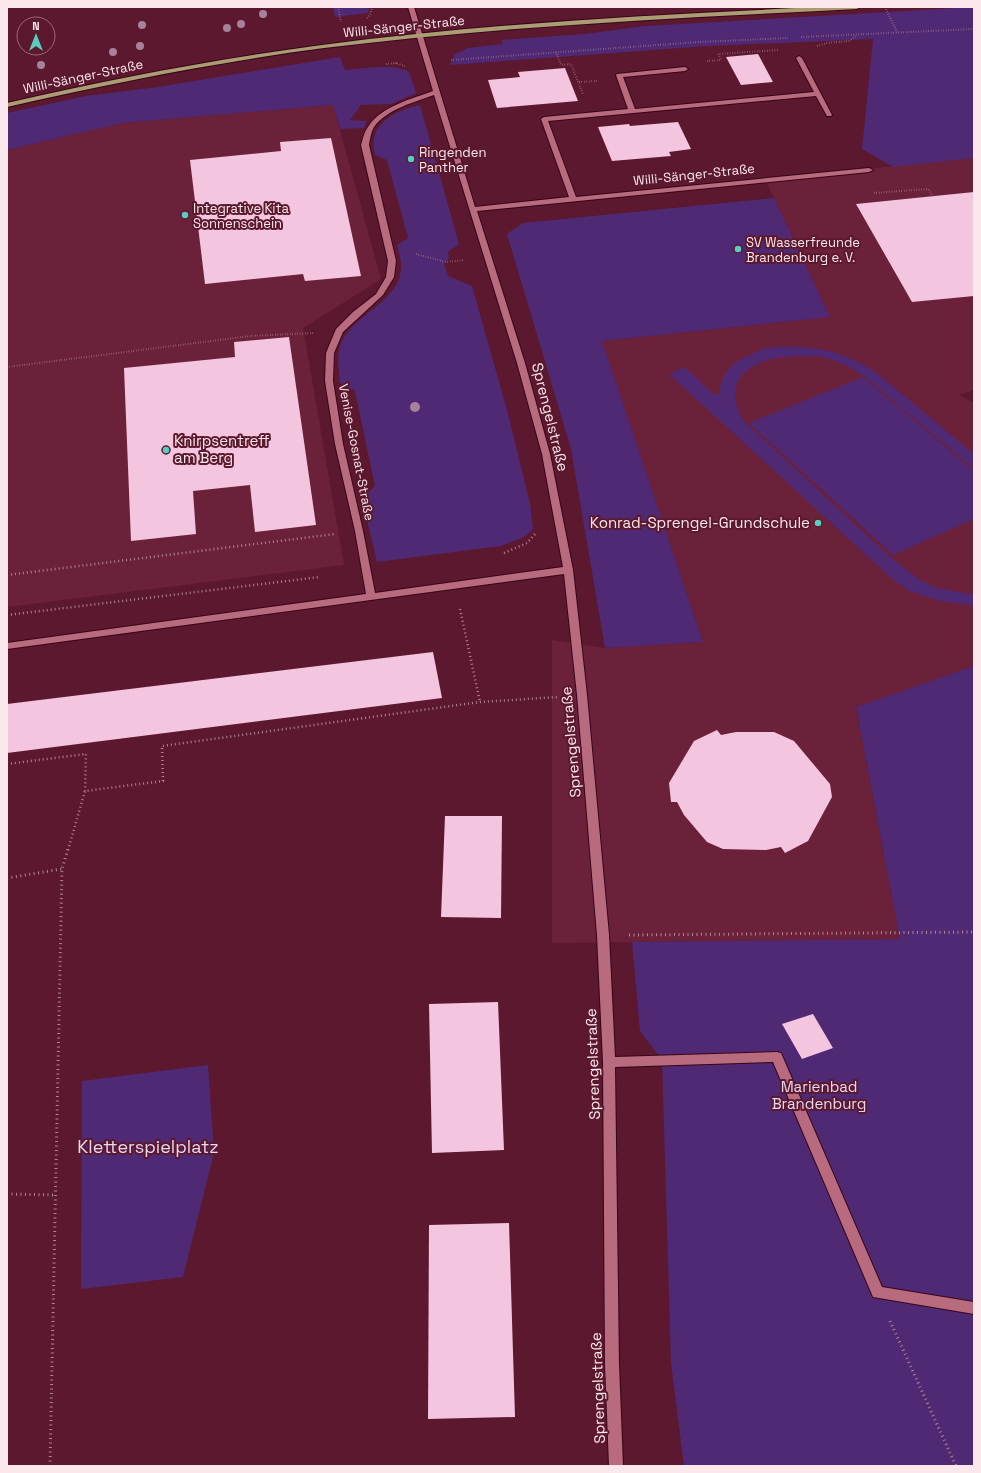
<svg xmlns="http://www.w3.org/2000/svg" width="981" height="1473" font-family="'Space Grotesk',sans-serif">
<rect width="100%" height="100%" fill="#5c182e"/>
<g fill="#6c213a">
<path d="M333 105 381 279 303 328 344 565 7 607V150L123 123Z"/>
<path d="M974 158V390L959 395 974 403V666L856 708 900 939 552 943V640L605 648 703 642 601 341 830 317 765 179Z"/>
</g>
<g fill="#502974">
<path d="M333 7H369L368 13 335 17Z"/>
<path d="M974 7V158L893 167 862 149 873 39 707 46 450 65 455 54 468 48 503 44 501 40 585 34 645 26Z"/>
<path d="M340 57 345 70C365 69 391 63 409 72L416 93 391 104 361 105 350 120 366 121 364 128 340 129 333 105 123 123 7 150V113L86 96 158 87Z"/>
<path d="M420 105 459 244 448 252 449 258 444 264 448 276 472 286 507 410 530 503 533 529 524 537 501 546 377 562 362 499 375 486 355 391 340 383C339 371 336 355 341 343 353 315 398 302 401 270 402 262 399 253 397 245L408 238 387 160 375 155C367 124 394 111 420 105Z"/>
<path d="M774 198 830 317 602 341 703 642 605 648 571 449 507 234 523 223Z"/>
<path d="M801 347C832 349 853 357 878 374L974 454V469C951 449 927 429 904 410 881 390 859 368 829 359 816 355 799 356 786 357 770 358 757 362 744 373 730 385 735 406 743 420L888 555 918 579 937 588 974 595V606L937 600 909 591 890 577 669 374 685 367 713 394H719C721 373 732 362 752 354 757 352 762 349 767 348 778 346 790 347 801 347Z"/>
<path d="M863 377 974 471V519L893 555 749 423Z"/>
<path d="M974 666V1466H684L671 1362 662 1060 640 1031 632 942 900 939 856 707Z"/>
<path d="M208 1065 214 1153 183 1277 81 1289 82 1081Z"/>
</g>
<g fill="#f4c5de">
<path d="M758 54 773 82 741 85 726 57Z"/>
<path d="M565 68 578 101 497 108 488 80 520 77 518 72Z"/>
<path d="M678 122 691 149 669 152 671 156 612 161 598 127 629 124 630 126Z"/>
<path d="M331 138 361 276 305 281 303 274 205 284 190 160 281 151 280 142Z"/>
<path d="M974 192V296L912 302 856 204Z"/>
<path d="M289 337 316 525 255 532 250 485 193 491 196 534 131 541 124 368 235 357 234 342Z"/>
<path d="M433 652 442 698 7 753V704Z"/>
<path d="M717 730 721 735 736 732H774L794 741 830 784 832 797 808 841 785 853 781 847 766 850 723 849 707 842 684 815 677 802H671L669 783 694 741Z"/>
<path d="M445 816H502L501 918 441 917Z"/>
<path d="M498 1002 504 1150 432 1153 429 1004Z"/>
<path d="M813 1014 833 1048 802 1059 782 1024Z"/>
<path d="M509 1223 515 1417 428 1419 429 1225Z"/>
</g>
<g fill="none" stroke-linecap="round" stroke-linejoin="round">
<g stroke="#380518" stroke-width="2">
<path id="minor" d="M408 7H414L475 207 569 197 541 119 544 117 628 109 616 75 617 74 685 67 688 69 685 71 623 77 635 109 814 92 796 58 799 56 802 58 832 115 831 116H827L816 96 548 121 576 197 869 168 873 170 869 172 477 211 525 363 550 454 573 570 587 695 609 935 615 1057 777 1052 781 1053 882 1287 974 1302V1314L873 1297 773 1062 615 1067 619 1364 623 1466H609L605 1364 603 1062 597 935 577 695 564 574 7 649V643L366 594 355 531 335 444 325 381 326 353 336 329 353 312 376 294 386 277 388 261 361 145C363 139 364 132 368 127 381 106 412 99 433 91ZM434 95 517 363 542 454 563 567 375 593 363 531 343 444 333 381 334 353 343 332 383 295 394 277 396 261 369 145C370 139 371 132 374 127 387 109 415 102 434 95Z"/>
</g>
<g stroke="#380518" stroke-width="2">
<path id="major" d="M818 7H860L857 9C679 18 501 26 324 48 218 62 112 83 7 107V103C111 79 216 59 322 45 487 23 653 15 818 7Z"/>
</g>
<g stroke="#af8592" stroke-width="2" stroke-dasharray="0.5 2" stroke-linecap="butt">
<path d="M338 7 341 22"/>
<path d="M885 7 897 32"/>
<path d="M367 18 370 15 372 7"/>
<path d="M801 37 974 29"/>
<path d="M817 46 827 43 849 41 857 35"/>
<path d="M556 52 561 65 571 64 583 94"/>
<path d="M451 60 699 42 788 38"/>
<path d="M707 61 721 60 718 54 778 50"/>
<path d="M395 63 405 66"/>
<path d="M386 64 397 63"/>
<path d="M579 82 598 81"/>
<path d="M874 193 928 189 933 196"/>
<path d="M416 254 446 262 464 260"/>
<path d="M7 367 251 336 313 333"/>
</g>
<g stroke="#af8592" stroke-width="2.5" stroke-dasharray="1 3" stroke-linecap="butt">
<path d="M504 553 527 543 536 533"/>
<path d="M7 575 335 534"/>
<path d="M460 609 480 702"/>
<path d="M7 615 320 577"/>
<path d="M7 764 86 754 85 791"/>
<path d="M68 850 85 791 163 781 162 746 480 702 558 697"/>
</g>
<g stroke="#af8592" stroke-width="3" stroke-dasharray="1 3.5" stroke-linecap="butt">
<path d="M7 878 62 869"/>
<path d="M629 935 974 932"/>
<path d="M7 1194 55 1195"/>
<path d="M890 1321 956 1466"/>
<path d="M50 1466 62 869 68 849"/>
</g>
<use href="#minor" fill="#b86b7e" fill-rule="evenodd"/>
<use href="#major" fill="#ab9d73" fill-rule="evenodd"/>
</g>
<g fill="#a7829a">
<circle cx="263" cy="14" r="4"/>
<circle cx="241" cy="24" r="4"/>
<circle cx="142" cy="25" r="4"/>
<circle cx="227" cy="28" r="4"/>
<circle cx="140" cy="46" r="4"/>
<circle cx="113" cy="52" r="4"/>
<circle cx="41" cy="65" r="4"/>
<circle cx="415" cy="407" r="5"/>
</g>
<g fill="#58cec0" stroke="#5c182e" stroke-width="1.5">
<circle cx="411" cy="159" r="4"/>
<circle cx="185" cy="215" r="4"/>
<circle cx="738" cy="249" r="4"/>
<circle cx="166" cy="450" r="4"/>
<circle cx="818" cy="523" r="4"/>
</g>
<g text-anchor="middle" stroke-width="4" stroke-linejoin="round" paint-order="stroke">
<g font-size="13" fill="#fae8ec" stroke="#5c182e">
<text transform="translate(404 26) rotate(-6)" y="5">Willi-Sänger-Straße</text>
<text transform="translate(83 76) rotate(-12)" y="5">Willi-Sänger-Straße</text>
<text transform="translate(694 174) rotate(-6)" y="5">Willi-Sänger-Straße</text>
<text transform="translate(357 452) rotate(79)" y="5">Venise-Gosnat-Straße</text>
</g>
<g font-size="13" fill="#fae8ec" stroke="#5c182e" text-anchor="start">
<text x="419" y="157">Ringenden<tspan x="419" dy="15">Panther</tspan></text>
<text x="193" y="213">Integrative Kita<tspan x="193" dy="15">Sonnenschein</tspan></text>
<text x="746" y="247">SV Wasserfreunde<tspan x="746" dy="15">Brandenburg e. V.</tspan></text>
</g>
<g font-size="15" fill="#fae8ec" stroke="#5c182e">
<text transform="translate(550 417) rotate(76)" y="5">Sprengelstraße</text>
<text transform="translate(571 742) rotate(-95)" y="5">Sprengelstraße</text>
<text transform="translate(593 1064) rotate(-92)" y="5">Sprengelstraße</text>
<text transform="translate(598 1388) rotate(-92)" y="5">Sprengelstraße</text>
</g>
<g font-size="15" fill="#fae8ec" stroke="#5c182e" text-anchor="start">
<text x="174" y="446">Knirpsentreff<tspan x="174" dy="17">am Berg</tspan></text>
<text x="810" y="528" text-anchor="end">Konrad-Sprengel-Grundschule</text>
</g>
<g font-size="15" fill="#e4d8f3" stroke="#5c182e">
<text x="819" y="1092">Marienbad<tspan x="819" dy="17">Brandenburg</tspan></text>
</g>
<g font-size="18" fill="#e4d8f3" stroke="#5c182e">
<text x="148" y="1153">Kletterspielplatz</text>
</g>
</g>
<rect width="981" height="1473" fill="none" stroke="#fae8ec" stroke-width="16"/>
<g transform="translate(36 36)"><circle r="19" fill="#5c182e" stroke="#9b6b7a"/>
<path d="M0-3L7 15L0 10L-7 15Z" fill="#58cec0"/>
<text y="-6" font-size="11" font-weight="bold" text-anchor="middle" fill="#fae8ec">N</text>
</g>
</svg>
